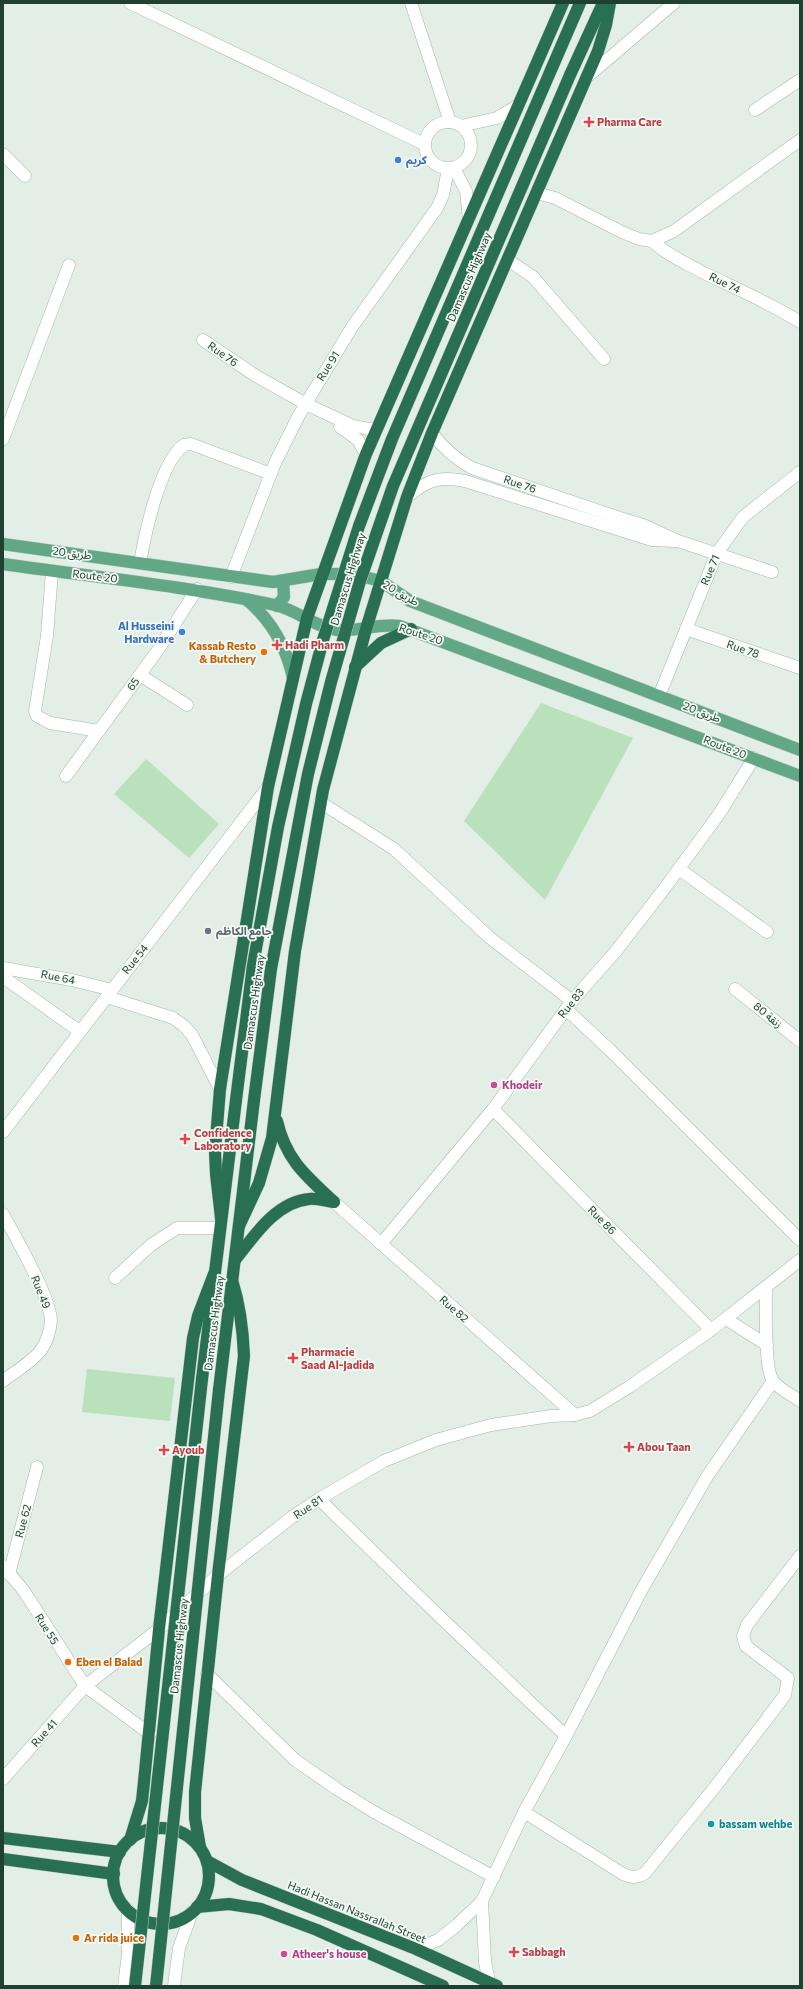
<svg xmlns="http://www.w3.org/2000/svg" width="803" height="1989" font-family="Commissioner,'Noto Sans Arabic',sans-serif">
<rect width="100%" height="100%" fill="#e2eee6"/>
<g fill="#b9e1bb">
<path d="M541 703 633 738 545 900 464 821Z"/>
<path d="M146 759 219 824 189 858 114 794Z"/>
<path d="M87 1369 175 1378 170 1421 82 1412Z"/>
</g>
<g fill="none" stroke-linecap="round" stroke-linejoin="round">
<g stroke="#a4b7ac" stroke-width="13">
<g id="minor">
<path d="M130 3 424 144"/>
<path d="M411 3 450 122"/>
<path d="M587 77 674 3"/>
<path d="M755 110 800 80"/>
<circle cx="448" cy="145" r="23"/>
<path d="M461 126 497 118 517 106"/>
<path d="M3 154 25 176"/>
<path d="M454 168 466 191 469 219"/>
<path d="M537 193 555 198 622 232 639 239 652 241 674 231 800 140"/>
<path d="M652 241C667 255 686 263 704 273 737 289 770 303 800 322"/>
<path d="M508 260 533 277 604 359"/>
<path d="M203 340 256 376 306 404 353 426 369 429 377 428"/>
<path d="M340 427 358 440 366 454"/>
<path d="M432 433C444 449 455 459 472 468L620 518 643 525 678 541 772 572"/>
<path d="M3 439 69 265"/>
<path d="M407 497C427 480 439 476 465 481L639 536 652 540 675 541"/>
<path d="M140 563C145 534 160 462 184 445L191 444 271 474"/>
<path d="M52 571 47 636 35 711 37 716 50 723 99 731"/>
<path d="M231 577 275 463 298 417 352 327 437 208 443 195 448 169"/>
<path d="M686 629 800 668"/>
<path d="M140 675 187 705"/>
<path d="M659 696 717 553 743 517 800 472"/>
<path d="M66 776 158 650 197 589"/>
<path d="M320 802 394 849 489 937 572 1001"/>
<path d="M679 869 767 932"/>
<path d="M3 968 72 980 112 990"/>
<path d="M3 977 79 1031"/>
<path d="M735 989 800 1041"/>
<path d="M107 997 173 1018 184 1026 192 1035 220 1089"/>
<path d="M566 1009 612 1052 800 1240"/>
<path d="M493 1109 711 1330"/>
<path d="M3 1132 268 787"/>
<path d="M334 1202 575 1415"/>
<path d="M3 1214C15 1236 51 1298 51 1321 50 1331 47 1342 41 1350 32 1362 16 1371 3 1381"/>
<path d="M381 1244 493 1109 572 1001 616 951 664 889 719 814 754 758"/>
<path d="M115 1278 151 1245 177 1228H220"/>
<path d="M766 1289C766 1307 764 1368 773 1381 779 1389 792 1395 800 1401"/>
<path d="M726 1319 767 1345"/>
<path d="M319 1499 440 1617 566 1736"/>
<path d="M3 1566 24 1591 85 1686 150 1734"/>
<path d="M9 1574 37 1467"/>
<path d="M207 1674 295 1760 337 1789 374 1812 494 1877"/>
<path d="M3 1779 85 1686 159 1629 218 1575 292 1517 319 1499 384 1461 436 1440 491 1425 551 1416 575 1415 590 1411 629 1387 711 1330 800 1260"/>
<path d="M524 1812 623 1874C632 1878 638 1878 645 1873L715 1787 785 1695 788 1678 746 1646 743 1636 747 1625 800 1556"/>
<path d="M482 1901 485 1962 489 1982"/>
<path d="M416 1949 438 1940 457 1925 482 1901 524 1812 566 1736 641 1591 708 1475 773 1381"/>
<path d="M124 1986 128 1954V1910"/>
<path d="M174 1986 179 1948 192 1912"/>
</g>
</g>
<g stroke="#c1cac5" stroke-width="13">
<g id="major">
<path d="M3 544 273 582 321 574H352L381 581 410 601 800 750"/>
<path d="M3 564C94 577 185 586 275 605 297 610 315 627 337 630 358 632 378 623 400 626L800 776"/>
<path d="M247 600C272 621 286 646 293 678"/>
<path d="M277 606 284 597 283 581"/>
</g>
</g>
<g stroke="#c1cac5" stroke-width="13">
<g id="highway">
<path d="M551 70 580 3"/>
<path d="M570 75 603 3"/>
<path d="M355 667 381 643 411 629"/>
<path d="M277 1121C286 1160 306 1176 334 1202"/>
<path d="M221 1218 216 1174 215 1151 220 1089 268 787 307 618 366 454 563 3"/>
<path d="M239 1226 259 1183 272 1138 295 951 323 790 366 629 407 497 432 433 598 51 606 25 610 3"/>
<path d="M235 1260C254 1236 276 1202 309 1199 317 1198 326 1201 334 1202"/>
<path d="M202 1379 236 1100"/>
<path d="M219 1390 254 1100"/>
<circle cx="161" cy="1876" r="48"/>
<path d="M3 1838 120 1852"/>
<path d="M130 1840 142 1801 144 1782 159 1629 193 1338 198 1316 214 1274"/>
<path d="M200 1847 195 1818V1792L218 1575 244 1356C243 1329 240 1305 232 1280"/>
<path d="M3 1859 114 1874"/>
<path d="M207 1861 242 1880 416 1949 497 1986"/>
<path d="M197 1907 229 1904 261 1909 317 1930 443 1986"/>
</g>
</g>
<use href="#minor" stroke="#fff" stroke-width="12"/>
<use href="#major" stroke="#62a886" stroke-width="12"/>
<use href="#highway" stroke="#297052" stroke-width="12"/>
<g stroke="#c1cac5" stroke-width="13" stroke-linecap="butt">
<g id="highway-bridge">
<path d="M236 1100 253 965 278 827 306 704 323 640 359 526 392 439 551 70"/>
<path d="M254 1100 271 969 308 774 331 682 360 581 393 486 570 75"/>
<path d="M135 1986 202 1379"/>
<path d="M156 1986 219 1390"/>
</g>
</g>
<use href="#highway-bridge" stroke="#297052" stroke-width="12"/>
</g>
<g fill="#e0444e" stroke="#f3faf5" stroke-width="1.5">
<path d="M587 116h4v4h4v4h-4v4h-4v-4h-4v-4h4z"/>
<path d="M275 639h4v4h4v4h-4v4h-4v-4h-4v-4h4z"/>
<path d="M183 1133h4v4h4v4h-4v4h-4v-4h-4v-4h4z"/>
<path d="M291 1352h4v4h4v4h-4v4h-4v-4h-4v-4h4z"/>
<path d="M627 1441h4v4h4v4h-4v4h-4v-4h-4v-4h4z"/>
<path d="M162 1444h4v4h4v4h-4v4h-4v-4h-4v-4h4z"/>
<path d="M512 1946h4v4h4v4h-4v4h-4v-4h-4v-4h4z"/>
</g>
<g fill="#3f7fe0" stroke="#f3faf5" stroke-width="1.5">
<circle cx="398" cy="160" r="4"/>
<circle cx="182" cy="632" r="4"/>
</g>
<g fill="#e8710a" stroke="#f3faf5" stroke-width="1.5">
<circle cx="264" cy="652" r="4"/>
<circle cx="68" cy="1662" r="4"/>
<circle cx="76" cy="1938" r="4"/>
</g>
<circle fill="#6b7280" stroke="#f3faf5" stroke-width="1.5" cx="208" cy="931" r="4"/>
<g fill="#d1479c" stroke="#f3faf5" stroke-width="1.5">
<circle cx="494" cy="1085" r="4"/>
<circle cx="284" cy="1954" r="4"/>
</g>
<circle fill="#0f9aa8" stroke="#f3faf5" stroke-width="1.5" cx="711" cy="1824" r="4"/>
<g text-anchor="middle" stroke-width="3.5" stroke-linejoin="round" paint-order="stroke">
<g font-size="11" font-weight="bold" fill="#be3a42" stroke="#f3faf5" text-anchor="start">
<text x="597" y="126">Pharma Care</text>
<text x="285" y="649">Hadi Pharm</text>
<text x="194" y="1137">Confidence<tspan x="194" dy="13">Laboratory</tspan></text>
<text x="301" y="1356">Pharmacie<tspan x="301" dy="13">Saad Al-Jadida</tspan></text>
<text x="637" y="1451">Abou Taan</text>
<text x="172" y="1454">Ayoub</text>
<text x="522" y="1956">Sabbagh</text>
</g>
<g font-size="11" font-weight="bold" fill="#366cbe" stroke="#f3faf5" text-anchor="start">
<text x="406" y="164">كريم</text>
<text x="174" y="630" text-anchor="end">Al Husseini<tspan x="174" dy="13">Hardware</tspan></text>
</g>
<g font-size="11" fill="#204131" stroke="#f3faf5">
<text transform="translate(469 277) rotate(-67)" y="4">Damascus Highway</text>
<text transform="translate(725 283) rotate(26)" y="4">Rue 74</text>
<text transform="translate(223 354) rotate(35)" y="4">Rue 76</text>
<text transform="translate(328 366) rotate(-58)" y="4">Rue 91</text>
<text transform="translate(520 484) rotate(19)" y="4">Rue 76</text>
<text transform="translate(72 553) rotate(7)" y="4">طريق 20</text>
<text transform="translate(710 570) rotate(-67)" y="4">Rue 71</text>
<text transform="translate(95 576) rotate(7)" y="4">Route 20</text>
<text transform="translate(348 579) rotate(-73)" y="4">Damascus Highway</text>
<text transform="translate(401 593) rotate(30)" y="4">طريق 20</text>
<text transform="translate(421 634) rotate(18)" y="4">Route 20</text>
<text transform="translate(743 649) rotate(19)" y="4">Rue 78</text>
<text transform="translate(133 684) rotate(-54)" y="4">65</text>
<text transform="translate(702 712) rotate(21)" y="4">طريق 20</text>
<text transform="translate(725 747) rotate(21)" y="4">Route 20</text>
<text transform="translate(135 959) rotate(-52)" y="4">Rue 54</text>
<text transform="translate(58 977) rotate(11)" y="4">Rue 64</text>
<text transform="translate(254 1002) rotate(-82)" y="4">Damascus Highway</text>
<text transform="translate(571 1003) rotate(-52)" y="4">Rue 83</text>
<text transform="translate(768 1015) rotate(39)" y="4">زنقة 80</text>
<text transform="translate(602 1220) rotate(45)" y="4">Rue 86</text>
<text transform="translate(41 1292) rotate(68)" y="4">Rue 49</text>
<text transform="translate(454 1309) rotate(41)" y="4">Rue 82</text>
<text transform="translate(214 1323) rotate(-83)" y="4">Damascus Highway</text>
<text transform="translate(308 1507) rotate(-34)" y="4">Rue 81</text>
<text transform="translate(23 1521) rotate(-75)" y="4">Rue 62</text>
<text transform="translate(47 1629) rotate(58)" y="4">Rue 55</text>
<text transform="translate(179 1646) rotate(-84)" y="4">Damascus Highway</text>
<text transform="translate(44 1733) rotate(-48)" y="4">Rue 41</text>
<text transform="translate(357 1912) rotate(22)" y="4">Hadi Hassan Nassrallah Street</text>
</g>
<g font-size="11" font-weight="bold" fill="#c56008" stroke="#f3faf5" text-anchor="start">
<text x="256" y="650" text-anchor="end">Kassab Resto<tspan x="256" dy="13">&amp; Butchery</tspan></text>
<text x="76" y="1666">Eben el Balad</text>
<text x="84" y="1942">Ar rida juice</text>
</g>
<g font-size="11" font-weight="bold" fill="#5b616d" stroke="#f3faf5" text-anchor="start">
<text x="216" y="935">جامع الكاظم</text>
</g>
<g font-size="11" font-weight="bold" fill="#b23c85" stroke="#f3faf5" text-anchor="start">
<text x="502" y="1089">Khodeir</text>
<text x="292" y="1958">Atheer's house</text>
</g>
<g font-size="11" font-weight="bold" fill="#0d838f" stroke="#f3faf5" text-anchor="start">
<text x="719" y="1828">bassam wehbe</text>
</g>
</g>
<rect width="803" height="1989" fill="none" stroke="#204131" stroke-width="8"/>
</svg>
